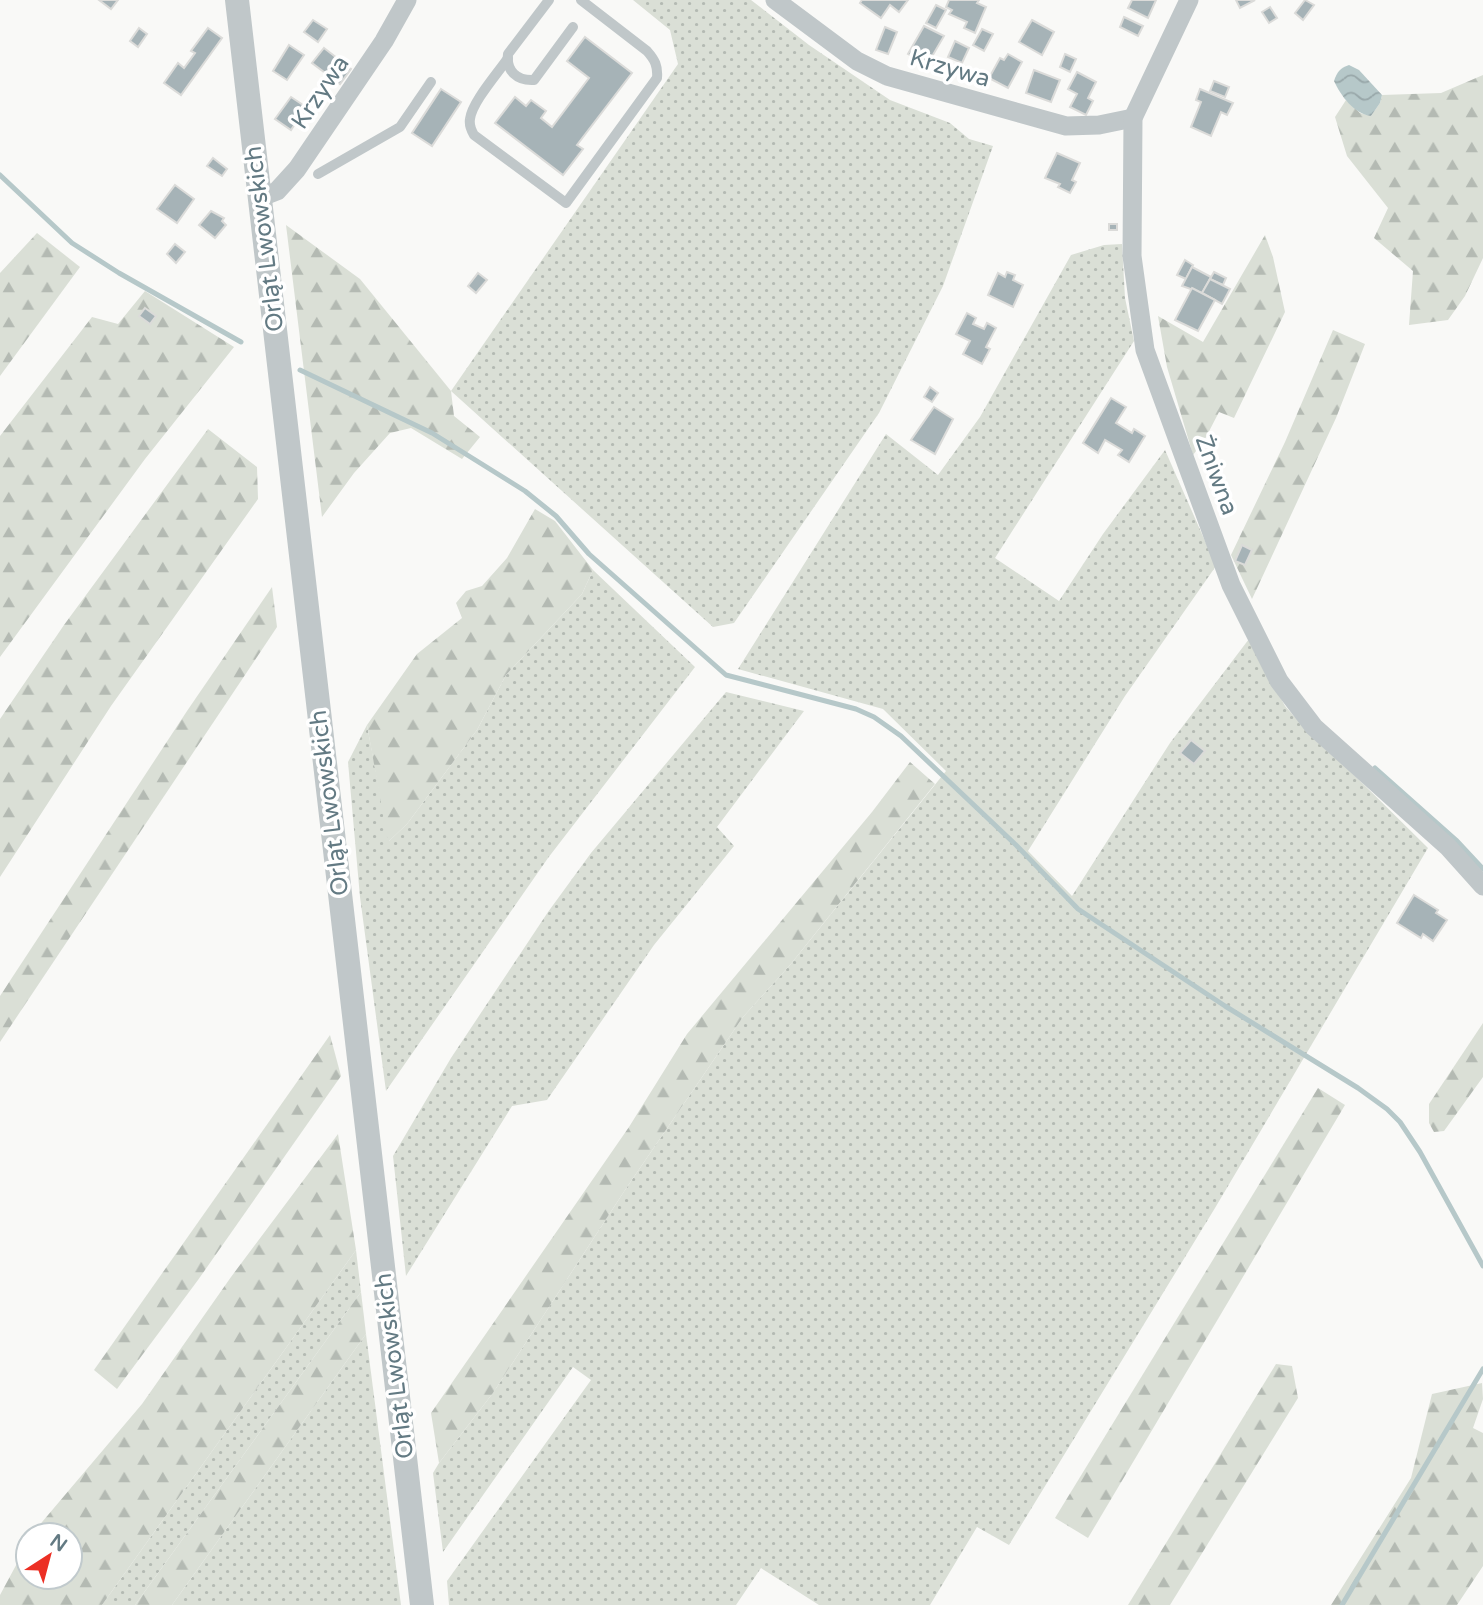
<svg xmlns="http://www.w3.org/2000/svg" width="1483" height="1605" font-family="'Varela Round',sans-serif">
<defs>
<pattern id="grass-dots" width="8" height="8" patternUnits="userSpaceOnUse" patternTransform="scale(1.75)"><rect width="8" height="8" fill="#dadfd6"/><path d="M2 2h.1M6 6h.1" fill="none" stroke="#b4bab3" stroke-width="1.8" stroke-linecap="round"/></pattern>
<pattern id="forest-firs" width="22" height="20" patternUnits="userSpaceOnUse" patternTransform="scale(1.75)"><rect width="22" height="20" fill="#dadfd6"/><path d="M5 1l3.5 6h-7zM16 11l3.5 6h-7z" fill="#b4bab3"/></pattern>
<pattern id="water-waves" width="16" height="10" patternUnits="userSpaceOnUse" patternTransform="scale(1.75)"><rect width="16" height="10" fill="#b6c8c9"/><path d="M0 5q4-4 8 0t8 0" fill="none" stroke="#98a7a9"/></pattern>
</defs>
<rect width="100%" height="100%" fill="#f9f9f7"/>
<g fill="url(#grass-dots)">
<path d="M633 0H751L809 45 890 100 950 123 969 139 993 146 943 286 879 413 734 623 713 627 451 391 678 64 670 30Z"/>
<path d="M1122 244 1125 298 1134 341 995 558 1059 601 1103 534 1165 450 1216 566 1125 696 1028 851 1072 896 1170 743 1249 639 1285 706 1315 740 1346 767 1428 848 1215 1208 1009 1545 977 1527 930 1605H819L761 1568 736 1605H449L447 1581 591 1380 573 1367 443 1552 433 1473 439 1463 493 1393 627 1187 743 1017 790 965 946 771 883 709 738 669 886 434 938 475 980 417 1071 255 1104 245Z"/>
<path d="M593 570 695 667 548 858 386 1091 360 897 348 762 367 725 389 841 407 824 477 730 506 675 582 594Z"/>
<path d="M726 692 804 711 717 827 734 846 654 945 547 1100 512 1106 406 1276 393 1156 451 1058 548 912 591 853Z"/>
<path d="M356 1250 361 1292 135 1605H102Z"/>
<path d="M366 1334 401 1605H172Z"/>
</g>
<g fill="url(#forest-firs)">
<path d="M1483 75V258L1465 296 1448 320 1409 325 1413 271 1374 238 1388 208 1347 156 1335 117 1346 100 1360 113 1371 116 1380 103 1382 95 1441 93Z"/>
<path d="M286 225 360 279 451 391 454 416 480 437 462 459 411 428 390 433 354 473 322 517Z"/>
<path d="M37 233 80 267 0 376V273Z"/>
<path d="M1265 235 1273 257 1285 312 1234 418 1219 412 1205 439 1193 455 1167 367 1158 316 1203 342Z"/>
<path d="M145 291 234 347 145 459 0 657V436L92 317 118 324Z"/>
<path d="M1333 330 1365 344 1336 418 1252 599 1231 555 1285 442Z"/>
<path d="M208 429 257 467 258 499 111 706 0 877V719L64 625Z"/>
<path d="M535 509 555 521 593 570 582 594 506 675 477 730 407 824 388 842 367 725 417 654 462 618 456 603 466 591 482 586 507 558Z"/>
<path d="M272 587 277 627 0 1042V996L187 711Z"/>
<path d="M910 762 935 784 790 965 743 1017 627 1187 493 1393 439 1463 431 1413 629 1127 687 1034 872 812Z"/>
<path d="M1483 1023V1077L1444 1131 1434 1132 1429 1123V1104Z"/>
<path d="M330 1035 341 1076 198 1280 117 1389 94 1370Z"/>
<path d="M1318 1088 1345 1105 1088 1538 1055 1518Z"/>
<path d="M338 1134 356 1250 102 1605H0V1595L28 1543V1577H70V1535H33L37 1528 142 1404 231 1277Z"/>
<path d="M361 1292 366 1334 172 1605H135Z"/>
<path d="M1276 1364 1292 1366 1298 1398 1170 1605H1128Z"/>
<path d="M1482 1383 1483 1399 1473 1428 1483 1433V1566L1457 1605H1331L1411 1478 1432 1394Z"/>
</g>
<path fill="url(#water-waves)" d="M1349 65 1359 70 1382 95 1380 103 1371 116C1354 114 1341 96 1334 81 1337 72 1340 68 1349 65Z"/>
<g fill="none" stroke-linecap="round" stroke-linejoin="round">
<g stroke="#b6c8c9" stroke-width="5">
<path d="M0 175 72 243 119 273 241 342"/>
<path d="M300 370 432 433 525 491 556 516 589 554 726 675 856 709 874 717 901 736 1016 845 1078 909 1225 1006 1358 1088 1387 1109 1400 1122 1420 1152 1483 1266"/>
<path d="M1375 768 1456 840 1483 869"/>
<path d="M1342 1605 1483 1369"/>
</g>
</g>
<g fill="#a6b3b7" stroke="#dbdbd9" stroke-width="2">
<path d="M99 0H118L111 9Z"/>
<path d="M862 0H908L899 12 890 5 881 18 860 3Z"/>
<path d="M949 0H979L977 3 986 7 975 33 964 28 967 22 949 14 952 10 946 7Z"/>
<path d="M1132 0H1156L1148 18 1128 8Z"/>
<path d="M1236 0H1255L1240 8Z"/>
<path d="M1305 0 1314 5 1303 20 1295 13Z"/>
<path d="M936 5 946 10 936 28 926 23Z"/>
<path d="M1270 7 1277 18 1269 23 1262 12Z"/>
<path d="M1124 17 1143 26 1138 36 1120 27Z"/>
<path d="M313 20 327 29 318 42 304 32Z"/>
<path d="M1032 20 1054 32 1042 55 1019 42Z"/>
<path d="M924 26 944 36 927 65 908 54Z"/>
<path d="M885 27 897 32 888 54 876 50Z"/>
<path d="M139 28 147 34 138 47 130 41Z"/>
<path d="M208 28 222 38 181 95 164 83 178 63 184 68 195 53 191 51Z"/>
<path d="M982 29 993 34 984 51 973 45Z"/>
<path d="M585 37 632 73 577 145 583 149 563 175 495 123 515 97 526 106 531 100 546 111 541 118 552 127 589 78 567 61Z"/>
<path d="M955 41 969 48 962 63 948 57Z"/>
<path d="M289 45 304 55 287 80 273 71Z"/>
<path d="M324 48 351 69 340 84 312 63Z"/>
<path d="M1008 54 1022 62 1008 88 989 78 1000 58 1004 60Z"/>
<path d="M1065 54 1076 59 1070 72 1060 67Z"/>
<path d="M1034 70 1060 80 1051 102 1026 93Z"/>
<path d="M1077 72 1096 82 1088 98 1093 101 1086 115 1070 107 1077 94 1068 89Z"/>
<path d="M1214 81 1229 87 1225 97 1210 91Z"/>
<path d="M441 89 461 102 432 146 412 133Z"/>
<path d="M1200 89 1233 103 1227 115 1221 112 1211 136 1191 127 1201 102 1196 100Z"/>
<path d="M291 97 306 107 291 130 275 119Z"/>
<path d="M1057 153 1080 163 1072 180 1076 182 1070 193 1058 187 1060 184 1045 178Z"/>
<path d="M213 158 227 169 222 176 207 166Z"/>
<path d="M175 185 194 199 177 223 157 209Z"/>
<path d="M211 211 224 218 222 221 226 225 215 238 199 225Z"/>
<rect x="1109" y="224" width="8" height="6"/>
<path d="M175 244 185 252 176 263 167 254Z"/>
<path d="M1185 260 1193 265 1186 279 1177 275Z"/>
<path d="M1192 267 1211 277 1202 293 1182 286Z"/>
<path d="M1007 272 1015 275 1013 280 1023 285 1013 307 988 295 998 273 1005 277Z"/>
<path d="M1214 272 1226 278 1223 285 1210 279Z"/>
<path d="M478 273 487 280 476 293 468 286Z"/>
<path d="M1210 279 1230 289 1222 304 1202 293Z"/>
<path d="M1192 288 1215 300 1198 331 1175 320Z"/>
<path d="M145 308 156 316 150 324 139 316Z"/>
<path d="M967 313 976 318 973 324 984 329 987 323 996 328 986 347 990 349 982 364 963 354 970 341 956 334Z"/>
<path d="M930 387 938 393 932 402 924 397Z"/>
<path d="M1111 398 1126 407 1116 423 1132 433 1134 429 1145 436 1129 462 1118 455 1122 450 1105 440 1098 453 1083 443Z"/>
<path d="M934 407 953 419 935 454 911 440Z"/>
<path d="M1242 545 1252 550 1245 565 1235 561Z"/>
<path d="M1191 740 1205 751 1194 764 1180 753Z"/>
<path d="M1414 895 1438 910 1436 913 1447 920 1433 941 1423 934 1421 938 1397 923Z"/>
</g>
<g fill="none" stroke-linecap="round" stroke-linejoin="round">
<g stroke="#c0c7c9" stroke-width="10">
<path d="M549 0 508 54C506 71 517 81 534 80L573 27"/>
<path d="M508 58C498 73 472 102 470 119 469 125 471 130 474 135L566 203 657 78C658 66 655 60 647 51L581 0"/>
<path d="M318 174 400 127 431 82"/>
</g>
<g stroke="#c0c7c9" stroke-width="19">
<path d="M775 0 857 61 887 76 1066 126 1099 125 1133 118"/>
<path d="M1189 0 1133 118 1132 256 1145 350 1231 585 1279 681 1314 727 1448 847 1483 886"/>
<path d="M259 198 277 191 297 169 384 41 407 0"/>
</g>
<path stroke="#c0c7c9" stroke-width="24" d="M237 0 422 1605"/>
</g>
<g text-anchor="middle" stroke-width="7" stroke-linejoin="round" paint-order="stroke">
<g font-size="24" fill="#637a83" stroke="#fff">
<text transform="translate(950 68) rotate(16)" y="8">Krzywa</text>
<text transform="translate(320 92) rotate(-56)" y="8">Krzywa</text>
<text transform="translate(264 239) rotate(-97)" y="8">Orląt Lwowskich</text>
<text transform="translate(1217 475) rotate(70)" y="8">Żniwna</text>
<text transform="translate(329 803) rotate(-97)" y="8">Orląt Lwowskich</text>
<text transform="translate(394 1366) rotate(-97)" y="8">Orląt Lwowskich</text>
</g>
</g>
<g transform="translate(49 1556) rotate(36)"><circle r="33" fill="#ffffff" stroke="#c1cacd" stroke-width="2"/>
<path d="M0-5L12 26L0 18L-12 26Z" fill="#ec2f24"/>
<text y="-10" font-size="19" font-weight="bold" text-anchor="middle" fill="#637a83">N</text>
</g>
</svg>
